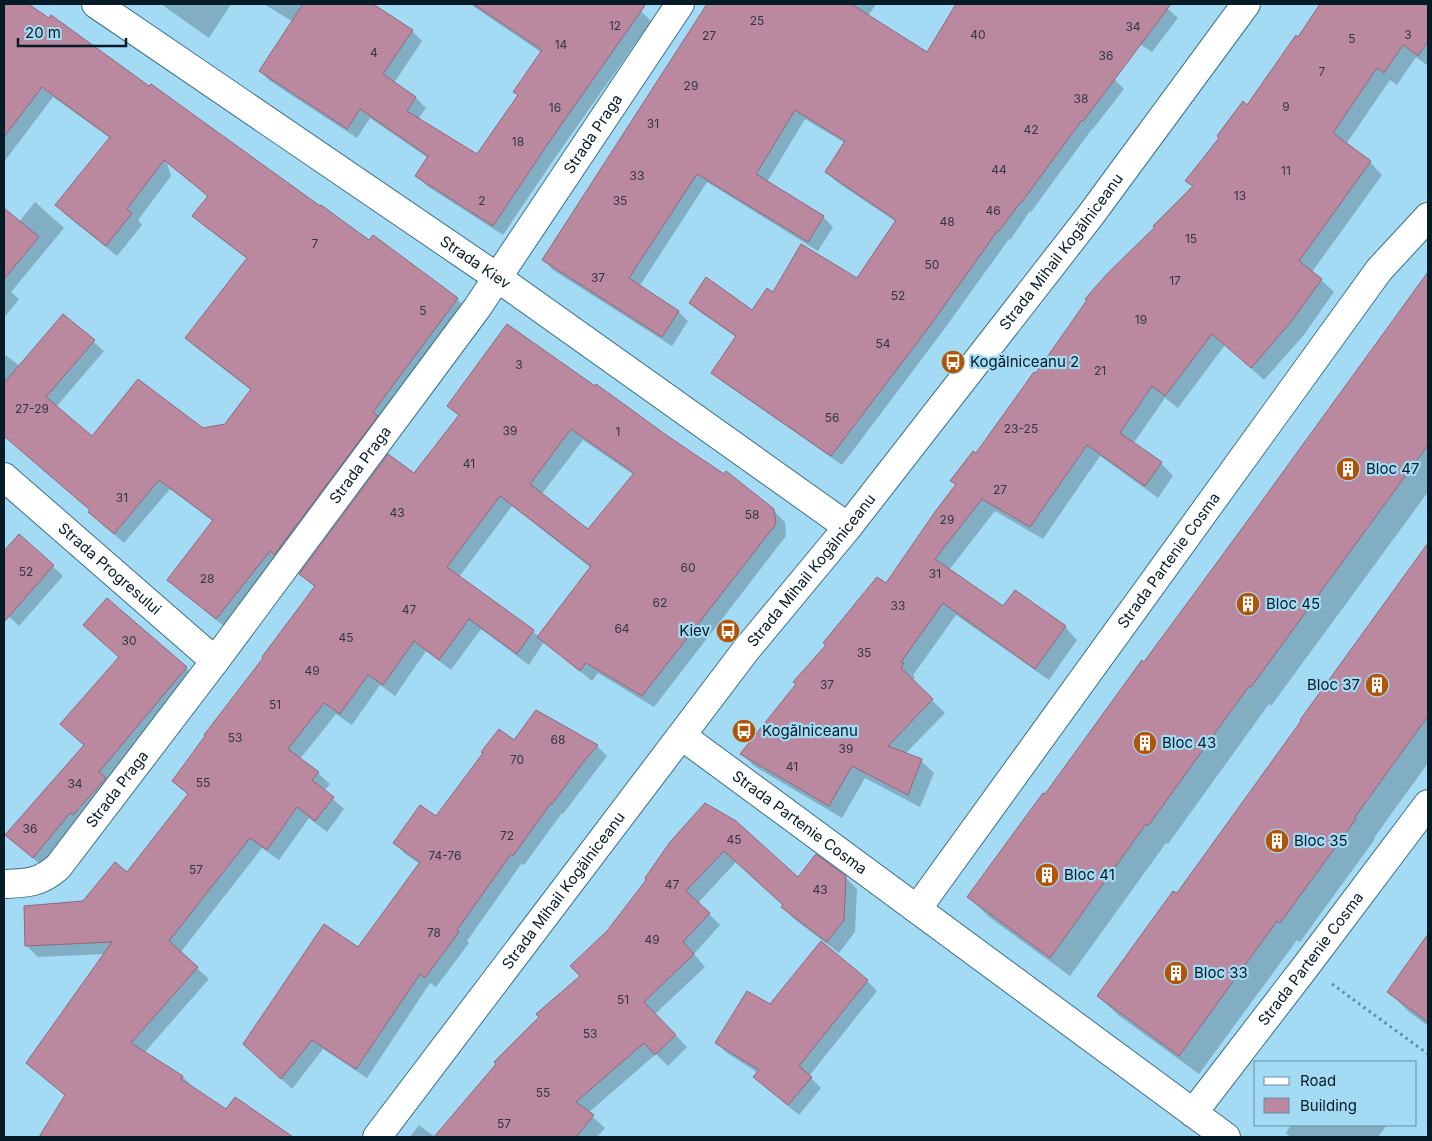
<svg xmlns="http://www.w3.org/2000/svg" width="1432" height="1141" font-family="Inter,sans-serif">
<rect width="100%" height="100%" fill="#a3daf4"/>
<g fill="#0003" fill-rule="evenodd">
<path d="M4 4H26L142 86 171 176 138 220 142 225 117 256 67 216 56 205 110 138 53 97 4 162V81L13 69 4 62Z"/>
<path d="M161 4H231L209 38Z"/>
<path d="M264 4H371L412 31 422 41 394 83 416 98 426 108 418 119 477 156 519 96 542 53 470 4H631L641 11 651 21 559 152 503 235 427 186 417 176 428 158 370 118 357 138 270 81 260 71 293 22Z"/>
<path d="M708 4H876L868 16 928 53 957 4H989L1114 79 1124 89 1093 129H1092L1031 212 1030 211 1010 240 1009 239 942 332 842 465 723 382 713 372 736 337 700 312 690 303 752 312 773 293 857 280 896 222 837 182 827 172 845 143 805 119 767 182 823 217 833 227 818 251 707 182 639 287 679 312 688 321 672 346 553 270 544 260Z"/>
<path d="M1080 4H1162L1178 18 1152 52Z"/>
<path d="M1321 4H1428V66L1416 57 1397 85 1390 80 1346 144 1370 162 1382 175 1312 272 1321 280 1334 292 1303 336 1264 380 1225 345 1178 408 1165 398 1133 444 1161 463 1173 476 1158 498 1100 456 1043 539 995 511 949 570 1004 608 1065 627 1077 640 1049 680 956 615 913 675 915 677 912 681 945 713 905 754 921 761 934 773 920 807 865 778 842 818 754 766 742 754 886 585 957 485 952 481 977 454 1036 375 1157 227 1193 187 1187 181 1247 107 1298 39Z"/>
<path d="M189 179 370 242 457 299 467 309 226 628 178 589 168 579 214 522 170 489 124 543 100 522 91 511 4 436V354L20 366 63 315 104 351 56 407 92 438 202 430 226 425 252 391 197 348 187 338 248 259 204 226 194 216 209 197Z"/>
<path d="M35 202 64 228 11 292 19 299 4 318V209L19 222Z"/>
<path d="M1428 274V492L1271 706 1269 704 1168 844 1166 843 1070 976 989 917 969 897 1247 523Z"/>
<path d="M449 406 668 438 773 510 785 522 786 536 654 707 598 673 592 681 544 642 529 665 481 629 451 670 426 651 395 696 380 685 352 725 336 714 300 759 318 773 330 784 324 791 344 809 327 832 309 818 279 860 262 848 180 953 209 979 144 1053 183 1077 194 1088 226 1111 235 1099 290 1137H41L66 1096 28 1063 105 954 38 957 27 946 26 907 84 902 127 874 189 795 173 781 265 658 315 587 301 574 414 474 460 417ZM583 440 634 475 588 531 541 495ZM512 506 591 568 539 637 533 631 459 577Z"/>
<path d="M19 535 63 576 19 626 4 612V581L5 579 4 578V568L5 566 4 565V553Z"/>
<path d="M1428 545V763L1374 838 1375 839 1300 942 1297 940 1199 1074 1118 1015 1098 996 1177 895 1303 721 1301 720Z"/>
<path d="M186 668 196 678 43 867 7 835 85 745 62 724Z"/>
<path d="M514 742 597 746 607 756 563 814 562 813 524 865 522 863 467 941 469 943 436 987 430 983 367 1078 323 1049 292 1089 255 1054 358 949 420 864 405 854 395 843 436 818Z"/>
<path d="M705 805 798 879 845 877 857 889 855 932 839 953 794 919 783 907 784 906 736 862 698 903 720 925 694 954 705 967 655 1014 687 1047 668 1066 656 1054 588 1113 605 1128 597 1137H436L498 1064 581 976 608 932Z"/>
<path d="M1428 936V1026L1408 1011 1388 991Z"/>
<path d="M867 981 877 991 809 1076 821 1088 799 1115 765 1087 758 1073 727 1053 717 1043Z"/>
<path d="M419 1125 435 1137H410Z"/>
<path d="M1291 1125H1387L1378 1137H1290L1286 1133Z"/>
</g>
<g fill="#ba89a0" stroke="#94657b" fill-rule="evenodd">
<path d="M4 4H28L49 18 51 15 149 86 151 84 320 206 321 205 369 240 373 235 458 298 373 412 378 416 274 555 270 551 216 619 167 580 213 520 159 480 114 534 88 512 90 510 4 436V383L63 314 95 340 46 397 92 436 138 379 203 428 225 424 251 389 185 338 247 258 192 216 208 196 164 160 127 209 132 213 106 246 55 205 110 137 42 87 4 137Z"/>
<path d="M303 4H373L413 30 383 74 416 97 407 111 477 154 518 95 513 92 542 50 473 4H646L549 142 493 226 415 176 428 156 360 109 347 129 259 71Z"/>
<path d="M707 4H851L927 52 956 4H1171L1112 83 1083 121 1082 120 1021 203H1020L999 231 998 230 932 323 831 456 711 373 736 336 689 303 706 277 752 310 767 288 773 292 801 244 857 278 896 220 825 172 845 141 795 110 756 174 824 216 808 242 697 174 629 278 679 311 662 337 542 260Z"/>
<path d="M1320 4H1428V41L1418 56 1403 45 1384 73 1377 68 1333 133 1371 161 1299 261 1322 279 1290 323 1251 368 1212 334 1165 396 1152 386 1120 433 1162 462 1145 486 1087 445 1030 527 982 499 935 559 1003 606 1015 590 1066 626 1035 669 943 603 901 662 904 663 901 668 933 699 888 746 922 759 908 795 852 766 829 806 740 754 796 684 793 682 826 645 823 643 877 577 886 583 935 512 956 484 950 481 973 451 976 453 1034 372 1036 373 1087 300 1085 299 1107 274 1155 227 1153 226 1193 186 1185 181 1219 138 1217 136 1243 101 1247 105 1296 35 1298 37Z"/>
<path d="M4 208 39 237 4 279Z"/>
<path d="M1428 272V445L1251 687 1249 686 1148 826 1146 824 1050 958 967 897 1043 793 1045 794 1142 660 1144 662 1246 523Z"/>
<path d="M507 324 595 386 596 384 669 437 724 474 726 471 774 509 776 524 642 696 586 663 580 671 537 637 591 566 500 496 447 567 534 630 517 654 469 619 439 660 414 641 383 685 368 675 340 714 324 703 288 749 319 772 312 780 334 797 315 821 297 807 267 850 250 838 169 941 198 967 131 1043 183 1076 181 1079 226 1109 235 1097 293 1137H39L65 1095 26 1063 112 942 25 946 24 906 83 901 115 862 127 872 188 794 172 781 205 736 204 735 263 658 262 657 315 586 299 574 388 454 414 473 459 415 447 406ZM571 429 634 473 588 529 530 484Z"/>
<path d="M19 534 54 565 4 622V551Z"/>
<path d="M1428 543V716L1355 817 1356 819 1280 923 1277 921 1179 1056 1097 996 1173 891 1177 893 1301 721 1300 720Z"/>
<path d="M107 598 187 667 99 772 106 778 73 815 70 813 33 858 5 835 84 745 60 724 119 657 83 625Z"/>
<path d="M536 710 598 745 585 760 552 804 551 803 513 856 511 854 457 930 459 932 425 978 420 974 356 1069 312 1040 281 1079 243 1044 324 924 358 947 420 862 393 843 420 805 436 816 483 753 481 752 499 729 514 740Z"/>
<path d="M705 803 736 821 798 877 816 854 846 876 844 920 827 942 781 907 783 905 724 851 686 891 710 913 683 942 694 954 644 1002 676 1035 655 1055 644 1043 576 1102 594 1115 576 1137H434L496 1064 494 1062 539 1017 536 1014 580 976 570 966 607 931 646 880 645 878 670 842Z"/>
<path d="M1428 934V1022L1387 992Z"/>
<path d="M821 941 868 980 799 1066 812 1077 788 1105 753 1077 759 1070 715 1043 747 991 770 1004Z"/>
</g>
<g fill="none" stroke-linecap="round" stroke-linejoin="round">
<g stroke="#3c7088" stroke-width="30">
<g id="street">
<path id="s1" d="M4 477 215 661"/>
<path id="s2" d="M682 736 1226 1137"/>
<path id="s3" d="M4 884C27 883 40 883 58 867L215 661 477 308 680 4"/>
<path id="s4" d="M917 909 1379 270 1428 217"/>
<path id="s5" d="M1193 1113 1306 966 1428 804"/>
</g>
</g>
<g stroke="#3c7088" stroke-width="30">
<g id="secondary">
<path id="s6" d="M96 4 498 278 848 527"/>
<path id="s7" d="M377 1137 746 650 848 527 1090 216 1246 4"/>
</g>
</g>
<path stroke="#618a9e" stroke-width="3" stroke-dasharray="2.5 4" stroke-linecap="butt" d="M1332 984 1428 1054"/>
<use href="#street" stroke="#fff" stroke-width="28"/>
<use href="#secondary" stroke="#fff" stroke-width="28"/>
</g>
<defs>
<g id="bus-disc" transform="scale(1.25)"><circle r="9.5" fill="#b25306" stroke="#a3daf4"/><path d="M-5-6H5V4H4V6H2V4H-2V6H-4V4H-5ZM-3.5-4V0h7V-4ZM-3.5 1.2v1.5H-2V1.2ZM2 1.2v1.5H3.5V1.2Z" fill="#fff"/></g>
<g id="building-disc" transform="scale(1.25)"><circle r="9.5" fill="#b25306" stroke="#a3daf4"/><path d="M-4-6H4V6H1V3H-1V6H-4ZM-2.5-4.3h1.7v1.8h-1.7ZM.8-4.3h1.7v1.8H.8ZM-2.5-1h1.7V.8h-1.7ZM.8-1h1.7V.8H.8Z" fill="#fff"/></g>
</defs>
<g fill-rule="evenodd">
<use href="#bus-disc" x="953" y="362"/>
<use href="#building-disc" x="1348" y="469"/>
<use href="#building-disc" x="1248" y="604"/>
<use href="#bus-disc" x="728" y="631"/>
<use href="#building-disc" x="1377" y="685"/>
<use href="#bus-disc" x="744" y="731"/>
<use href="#building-disc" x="1145" y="743"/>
<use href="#building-disc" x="1277" y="841"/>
<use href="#building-disc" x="1047" y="875"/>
<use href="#building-disc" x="1176" y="973"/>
</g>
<g text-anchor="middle" stroke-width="4.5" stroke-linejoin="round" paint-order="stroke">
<g font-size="12" fill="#323644">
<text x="757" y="25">25</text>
<text x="615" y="30">12</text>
<text x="1133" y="31">34</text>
<text x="978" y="39">40</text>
<text x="1408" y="39">3</text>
<text x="709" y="40">27</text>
<text x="1352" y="43">5</text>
<text x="561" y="49">14</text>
<text x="374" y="57">4</text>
<text x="1106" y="60">36</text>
<text x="1322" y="76">7</text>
<text x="691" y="90">29</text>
<text x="1081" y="103">38</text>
<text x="1286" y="111">9</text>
<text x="555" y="112">16</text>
<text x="653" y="128">31</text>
<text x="1031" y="134">42</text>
<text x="518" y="146">18</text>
<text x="999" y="174">44</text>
<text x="1286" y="175">11</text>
<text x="637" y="180">33</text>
<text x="1240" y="200">13</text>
<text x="482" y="205">2</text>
<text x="620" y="205">35</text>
<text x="993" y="215">46</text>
<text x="947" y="226">48</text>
<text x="1191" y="243">15</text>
<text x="315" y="248">7</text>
<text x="932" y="269">50</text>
<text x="598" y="282">37</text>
<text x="1175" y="285">17</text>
<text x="898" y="300">52</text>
<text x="423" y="315">5</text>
<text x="1141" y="324">19</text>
<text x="883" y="348">54</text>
<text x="519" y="369">3</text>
<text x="1100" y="375">21</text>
<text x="32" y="413">27-29</text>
<text x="832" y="422">56</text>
<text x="1021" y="433">23-25</text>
<text x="510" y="435">39</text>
<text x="618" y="436">1</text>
<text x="469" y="468">41</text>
<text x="1000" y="494">27</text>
<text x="122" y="502">31</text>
<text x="397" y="517">43</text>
<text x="752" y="519">58</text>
<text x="947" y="524">29</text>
<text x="688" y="572">60</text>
<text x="26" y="576">52</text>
<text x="935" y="578">31</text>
<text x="207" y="583">28</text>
<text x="660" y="607">62</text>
<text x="898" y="610">33</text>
<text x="409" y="614">47</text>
<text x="622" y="633">64</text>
<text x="346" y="642">45</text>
<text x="129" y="645">30</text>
<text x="864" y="657">35</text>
<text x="312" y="675">49</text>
<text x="827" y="689">37</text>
<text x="275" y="709">51</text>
<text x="235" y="742">53</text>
<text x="558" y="744">68</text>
<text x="846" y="753">39</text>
<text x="517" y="764">70</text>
<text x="792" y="771">41</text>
<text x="203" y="787">55</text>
<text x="75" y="788">34</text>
<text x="30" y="833">36</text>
<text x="507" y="840">72</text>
<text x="734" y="844">45</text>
<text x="445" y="860">74-76</text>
<text x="196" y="874">57</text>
<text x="672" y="889">47</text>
<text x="820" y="894">43</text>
<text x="434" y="937">78</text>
<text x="652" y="944">49</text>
<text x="623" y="1004">51</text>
<text x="590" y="1038">53</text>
<text x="543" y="1097">55</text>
<text x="504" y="1128">57</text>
</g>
<g font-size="15" fill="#051b25" stroke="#a3daf4">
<text dy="5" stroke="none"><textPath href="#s3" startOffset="966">Strada Praga</textPath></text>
<text dy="5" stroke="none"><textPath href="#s7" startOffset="1119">Strada Mihail Kogălniceanu</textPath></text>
<text dy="5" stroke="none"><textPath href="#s6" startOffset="459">Strada Kiev</textPath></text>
<text dy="5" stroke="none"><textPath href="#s3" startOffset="561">Strada Praga</textPath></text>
<text dy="5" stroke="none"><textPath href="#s4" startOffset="430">Strada Partenie Cosma</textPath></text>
<text dy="5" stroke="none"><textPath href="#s1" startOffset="140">Strada Progresului</textPath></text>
<text dy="5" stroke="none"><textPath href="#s7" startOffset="714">Strada Mihail Kogălniceanu</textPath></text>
<text dy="5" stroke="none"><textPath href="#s3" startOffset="156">Strada Praga</textPath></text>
<text dy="5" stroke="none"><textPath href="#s2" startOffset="146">Strada Partenie Cosma</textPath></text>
<text dy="5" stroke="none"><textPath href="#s7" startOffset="309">Strada Mihail Kogălniceanu</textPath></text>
<text dy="5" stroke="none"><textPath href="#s5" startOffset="194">Strada Partenie Cosma</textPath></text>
</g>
<g font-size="15" fill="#051b25" stroke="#a3daf4" text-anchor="start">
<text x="970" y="367">Kogălniceanu 2</text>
<text x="1366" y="474">Bloc 47</text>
<text x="1266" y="609">Bloc 45</text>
<text x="710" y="636" text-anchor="end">Kiev</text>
<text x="1360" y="690" text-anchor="end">Bloc 37</text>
<text x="762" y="736">Kogălniceanu</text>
<text x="1162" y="748">Bloc 43</text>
<text x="1294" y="846">Bloc 35</text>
<text x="1064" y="880">Bloc 41</text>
<text x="1194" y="978">Bloc 33</text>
</g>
</g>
<rect width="1432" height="1141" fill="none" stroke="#051b25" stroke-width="10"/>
<rect x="1254" y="1061" width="162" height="65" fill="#a3daf4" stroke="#648ea1"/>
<rect x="1264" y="1077" width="25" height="8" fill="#ffffff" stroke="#648ea1"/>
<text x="1300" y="1086" font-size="15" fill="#051b25">Road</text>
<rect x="1264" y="1098" width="25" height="15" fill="#ba89a0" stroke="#648ea1"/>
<text x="1300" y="1111" font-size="15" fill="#051b25">Building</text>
<path d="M18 38v8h108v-8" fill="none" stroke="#051b25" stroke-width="2.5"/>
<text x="25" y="38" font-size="15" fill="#051b25" stroke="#a3daf4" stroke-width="4" paint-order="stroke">20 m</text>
</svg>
